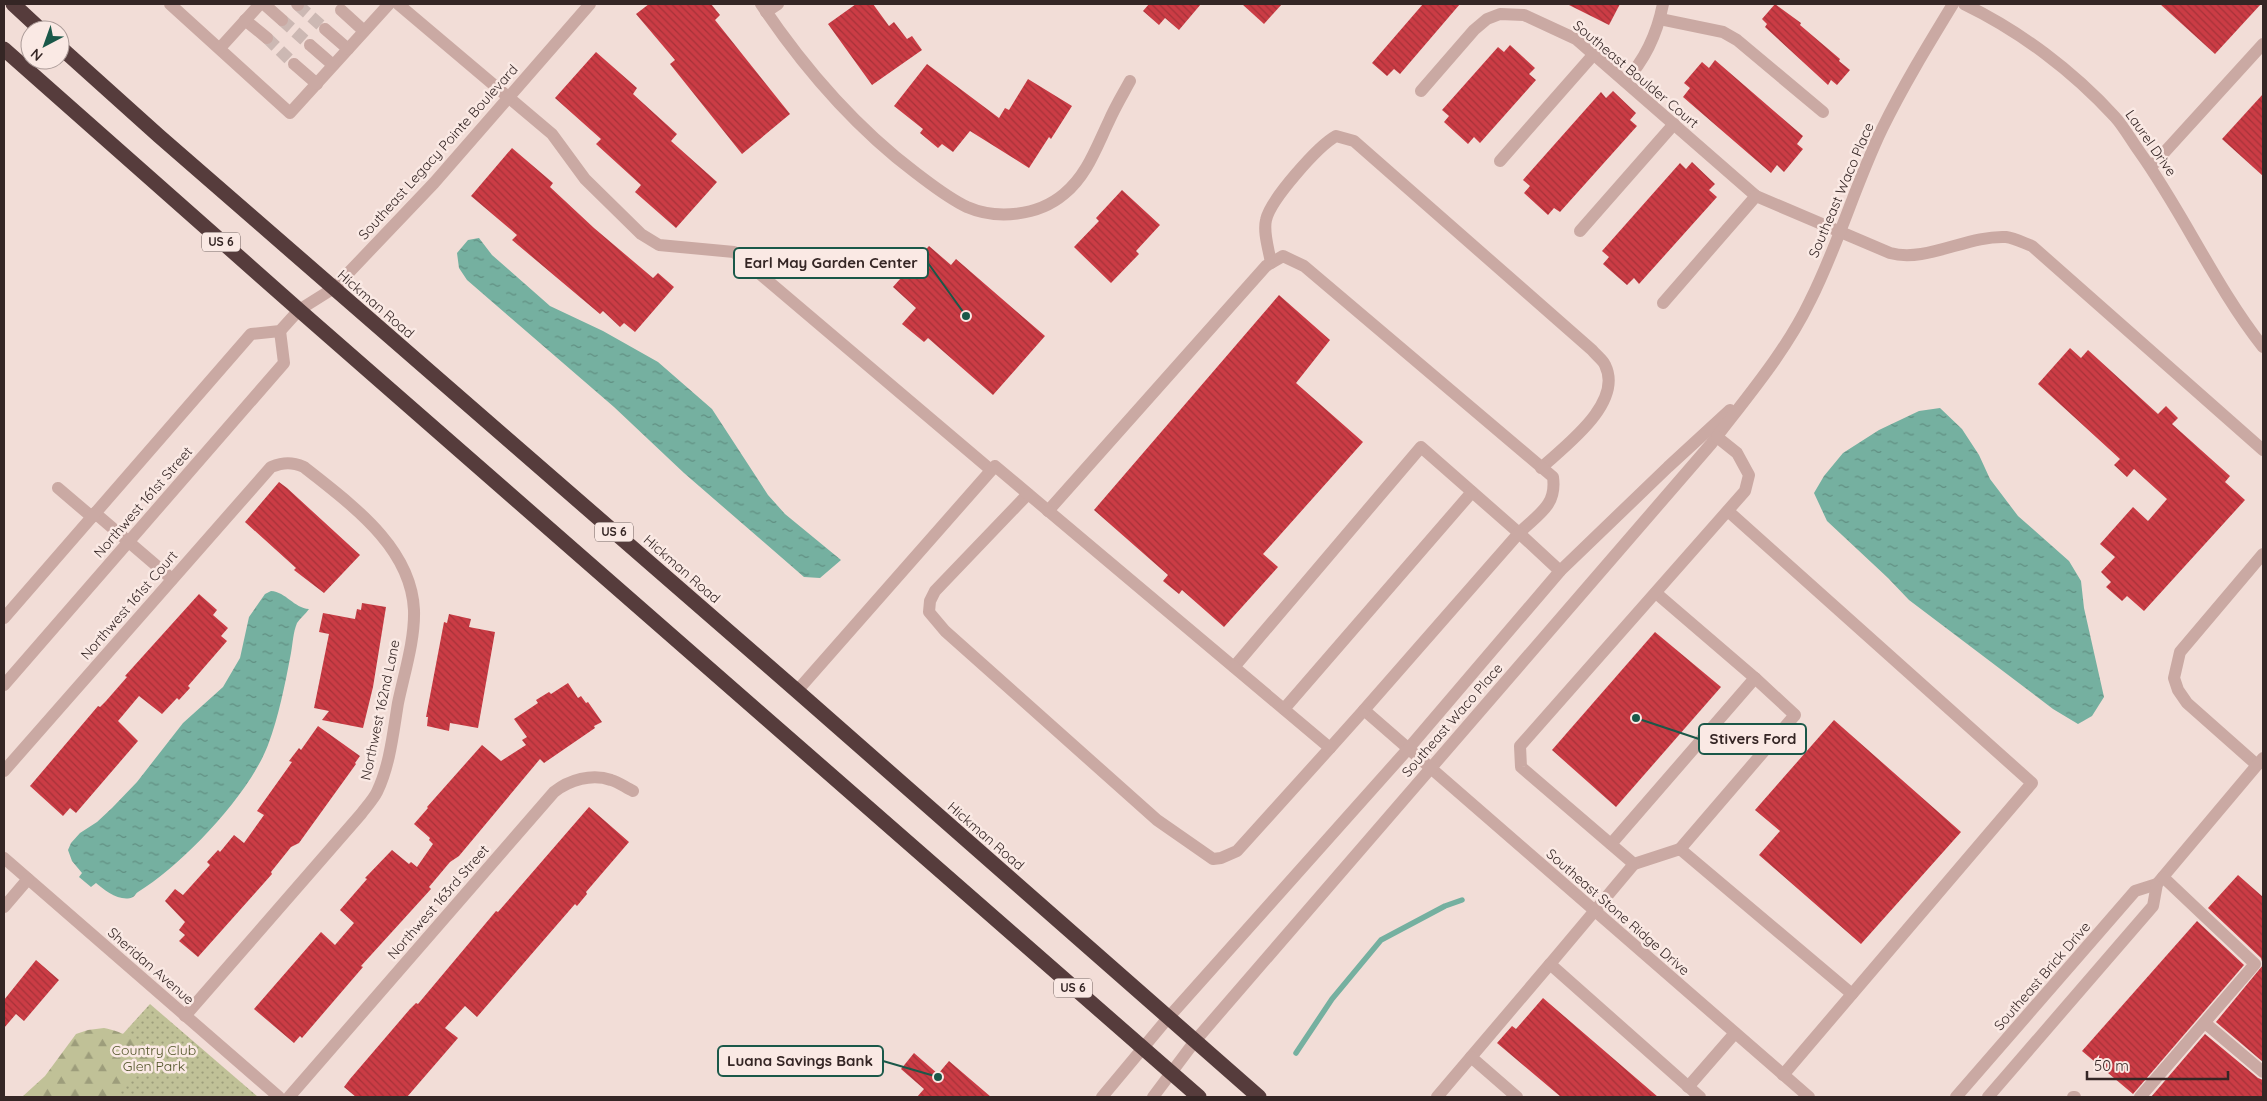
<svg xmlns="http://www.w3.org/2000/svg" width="2267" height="1101" font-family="Quicksand,sans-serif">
<defs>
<pattern id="grass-dots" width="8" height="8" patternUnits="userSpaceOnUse" patternTransform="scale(1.25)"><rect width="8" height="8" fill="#c0c197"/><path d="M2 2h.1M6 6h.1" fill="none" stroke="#9d9d7b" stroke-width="1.8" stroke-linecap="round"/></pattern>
<pattern id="forest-firs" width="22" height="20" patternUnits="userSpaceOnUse" patternTransform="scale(1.25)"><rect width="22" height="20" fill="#c0c197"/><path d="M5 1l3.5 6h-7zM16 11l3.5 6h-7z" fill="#9d9d7b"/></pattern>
<pattern id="water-ripples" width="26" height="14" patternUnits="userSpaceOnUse" patternTransform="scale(1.25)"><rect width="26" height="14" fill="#75b0a0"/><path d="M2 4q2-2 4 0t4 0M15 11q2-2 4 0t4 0" fill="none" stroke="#618f82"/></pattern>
<pattern id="building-back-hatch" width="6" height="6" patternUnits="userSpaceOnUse" patternTransform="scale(1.25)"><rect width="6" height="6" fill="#cb3c45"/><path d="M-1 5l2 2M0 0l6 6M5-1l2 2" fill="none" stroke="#a63239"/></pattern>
</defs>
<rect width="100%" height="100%" fill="#f2ddd7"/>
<path fill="url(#grass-dots)" d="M150 1004 258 1097H66Z"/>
<path fill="url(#forest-firs)" d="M104 1028C123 1032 145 1041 150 1062L142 1072 110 1097H22L45 1076 76 1034 88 1030Z"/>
<g fill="url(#water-ripples)">
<path d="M479 238 492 255 550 306 603 331 658 362 712 409 768 495 785 514 841 560 820 578 804 577 684 473 614 407 467 280 459 268 457 253 468 240Z"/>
<path d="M1940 408 1962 429 1979 455 1990 479 2018 516 2069 561 2081 581 2084 608 2104 697 2092 716 2078 724 2053 709 1909 600 1888 578 1827 521 1814 493 1824 476 1843 453 1879 430 1919 411Z"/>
<path d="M271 591C286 592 294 608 309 609 306 614 300 618 297 623 293 633 293 642 291 653 285 684 279 716 268 745 249 795 183 864 138 892 136 893 135 896 133 897 121 903 104 890 96 883L91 887 79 877 82 873 72 861 68 850 71 843 80 833 97 822 112 808 137 782 183 723 223 687 240 658 249 617 265 594Z"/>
</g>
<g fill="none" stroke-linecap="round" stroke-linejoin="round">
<path stroke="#75b0a0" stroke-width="5.5" d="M1296 1053 1332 999 1381 940 1445 906 1462 900"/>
</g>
<g fill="url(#building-back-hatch)">
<path d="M649 4H711L720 15 715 20 790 114 742 154 670 64 675 60 636 14Z"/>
<path d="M856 4H873L889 26 894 22 907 39 912 36 922 50 872 85 828 24Z"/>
<path d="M1149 4H1201L1179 30 1165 18 1159 25 1143 11Z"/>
<path d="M1242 4H1282L1264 24Z"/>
<path d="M1423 4H1460L1400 74 1394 69 1387 76 1372 63Z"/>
<path d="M1567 4H1620L1609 25Z"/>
<path d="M1775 4 1801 23 1800 25 1840 59 1839 61 1850 70 1837 85 1831 80 1828 85 1765 27 1767 24 1762 19Z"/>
<path d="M2160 4H2261L2215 54Z"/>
<path d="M1510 45 1535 68 1529 74 1536 80 1480 143 1474 137 1468 144 1444 122 1449 116 1442 110 1498 47 1504 52Z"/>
<path d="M596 52 637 88 633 94 677 134 671 141 717 182 676 228 635 192 641 185 596 144 601 139 555 98Z"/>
<path d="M1715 60 1803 136 1797 144 1803 149 1784 172 1777 165 1771 173 1683 97 1690 88 1684 83 1702 62 1709 68Z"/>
<path d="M927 64 999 118 1005 108 1009 110 1028 79 1072 106 1051 139 1049 137 1029 168 970 131 953 152 942 144 938 148 920 133 923 129 894 106Z"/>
<path d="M1613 91 1636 113 1630 120 1637 126 1560 212 1554 208 1548 215 1524 193 1530 186 1523 180 1601 92 1606 98Z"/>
<path d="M2263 94V176L2222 139Z"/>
<path d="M512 148 553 183 550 187 594 228 653 278 658 273 674 287 635 332 624 323 620 327 603 311 600 314 512 240 517 235 471 196Z"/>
<path d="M1692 162 1715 184 1709 190 1717 197 1639 284 1634 278 1627 285 1603 264 1609 257 1602 251 1680 163 1686 169Z"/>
<path d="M1122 190 1160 225 1136 251 1139 254 1111 283 1074 247 1099 221 1096 218Z"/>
<path d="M929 246 951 265 956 259 1045 336 993 395 928 338 924 342 902 324 916 308 893 287Z"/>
<path d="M1279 295 1330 340 1296 383 1363 442 1263 554 1278 567 1224 627 1182 590 1179 594 1163 581 1168 575 1094 510Z"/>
<path d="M2070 348 2081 358 2088 350 2158 414 2166 406 2178 418 2172 424 2230 476 2225 482 2245 500 2144 611 2127 596 2122 601 2106 587 2111 582 2101 572 2115 557 2100 544 2133 507 2148 521 2167 499 2134 469 2127 477 2114 465 2120 459 2038 384Z"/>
<path d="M279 482 287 488 360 555 324 593 294 570 296 568 245 522Z"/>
<path d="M199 594 217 610 213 615 228 628 221 636 227 641 188 686 190 688 179 700 177 698 162 714 139 696 118 721 138 741 76 813 70 808 63 816 30 786 98 706 100 707 106 701 127 677 125 676Z"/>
<path d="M362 603 386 607 373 687 363 728 322 720 329 711 314 708 329 634 319 632 323 613 355 619 357 609 361 610Z"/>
<path d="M449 614 471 619 469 627 495 632 478 728 450 723 449 731 427 726 428 717H426L444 622 447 623Z"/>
<path d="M1655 632 1721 687 1616 807 1552 750Z"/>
<path d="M568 683 578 698 581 696 586 703 588 702 602 722 594 726 595 728 544 763 540 759 459 856 450 862 429 887 431 889 361 966 363 967 302 1038 300 1036 294 1043 254 1009 321 932 335 945 354 923 340 910 367 879 365 878 392 850 409 864 411 862 417 867 433 844 429 840 430 838 414 824 428 808 427 807 482 745 501 761 526 745 522 740 527 737 514 719 538 703 536 700 549 692 551 694Z"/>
<path d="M1834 720 1961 832 1861 944 1759 855 1780 831 1755 810Z"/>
<path d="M318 726 360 756 355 763 356 764 299 843 291 847 271 872 272 874 198 957 179 941 185 935 179 930 185 922 165 901 175 889 183 895 210 865 207 862 218 850 220 852 234 835 244 843 264 815 257 811 292 762 289 761 299 748 301 750Z"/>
<path d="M589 807 629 842 586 892 587 894 577 906 575 904 477 1017 465 1006 445 1028 458 1038 407 1097H356L344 1087 350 1079 410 1009 416 1003 418 1004 496 911 498 912Z"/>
<path d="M2238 875 2263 897V1062L2216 1022 2263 965 2261 958 2208 908Z"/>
<path d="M2197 921 2244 965 2133 1094 2082 1051Z"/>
<path d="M36 960 59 980 24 1021 16 1014 4 1028V1000Z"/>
<path d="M1543 998 1658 1097H1561L1497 1043 1512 1026 1516 1029Z"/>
<path d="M2205 1034 2258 1078 2263 1080V1097H2151Z"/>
<path d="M914 1053 938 1074 949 1061 991 1097H917L924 1089 901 1069Z"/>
</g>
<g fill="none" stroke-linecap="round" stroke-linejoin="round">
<g stroke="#ccb8b3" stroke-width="12" stroke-dasharray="12 6" stroke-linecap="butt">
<path d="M298 5 325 29"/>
<path d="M282 20 310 45"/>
<path d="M267 38 294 64"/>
</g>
<g stroke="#caa9a3" stroke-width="12">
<path d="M170 4 290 113 389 4"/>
<path d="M264 4 282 20"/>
<path d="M297 4 298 5"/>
<path d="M398 4 552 134 585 179 641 234 659 245 734 252 991 470"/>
<path d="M761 4C804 68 854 126 916 173 932 185 948 198 967 207 997 220 1038 216 1064 194 1087 175 1096 148 1109 121 1115 107 1123 94 1130 81"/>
<path d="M1964 4C2020 31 2073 71 2115 117 2124 127 2131 140 2139 151 2184 214 2215 286 2263 347"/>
<path d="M341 10 364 31"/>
<path d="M766 12 778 4"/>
<path d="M1660 19 1723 32 1737 40 1823 112"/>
<path d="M245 20 267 38"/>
<path d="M325 29 348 49"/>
<path d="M310 45 333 65"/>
<path d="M220 48 260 4"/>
<path d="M294 64 317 84"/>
<path d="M1625 81C1646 59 1657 34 1663 4"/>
<path d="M1421 91 1474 30 1487 19 1500 14 1524 15 1576 39 1756 196 1890 253C1926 263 1968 235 2006 237 2014 238 2024 243 2032 246L2263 450"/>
<path d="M1500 161 1594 54"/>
<path d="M2151 167 2263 44"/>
<path d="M1580 231 1674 124"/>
<path d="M1271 263C1269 250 1263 233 1266 220 1270 200 1318 146 1336 136L1354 141 1592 350C1596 355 1603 360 1605 365 1624 403 1565 446 1541 468"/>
<path d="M1663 303 1756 196"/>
<path d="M58 488 92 517"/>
<path d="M1028 494 935 591 930 601 929 612 945 631 1157 820 1213 859 1221 858 1237 851 1330 748"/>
<path d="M1048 511 1266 266 1283 256 1304 266 1553 477C1557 506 1538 514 1519 533L1421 447 1234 667"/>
<path d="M1728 511 2032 783 1783 1075"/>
<path d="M95 513 172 579"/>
<path d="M1560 571 1519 533 1364 710 1809 1097"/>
<path d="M1656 593 1755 678 1795 715 1680 849"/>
<path d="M4 618 251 334 280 331 299 310 334 288 434 183 590 4"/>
<path d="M4 685 284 363 280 331"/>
<path d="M797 691 995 466 1330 748 1364 710"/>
<path d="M1284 709 1472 492"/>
<path d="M2257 765 2187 703 2178 690 2174 678 2180 652 2263 554"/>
<path d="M4 771 271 467C284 462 292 462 304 467 350 504 411 546 414 610 415 640 404 674 398 703 393 733 390 765 377 792 373 800 366 807 361 814L185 1016"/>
<path d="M1611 844 1755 678"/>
<path d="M4 858 279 1097"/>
<path d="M1634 864 1680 849 1852 994"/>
<path d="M4 907 28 879"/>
<path d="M2205 1023 2263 1072"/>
<path d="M1471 1057 1550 964"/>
<path d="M1688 1087 1735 1033"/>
<path d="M289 1097 554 792C569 780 592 773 611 780 619 782 626 788 633 791"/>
<path d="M1102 1097 1168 1018 1408 749 1560 571 1668 467 1730 410"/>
<path d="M1153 1097 1195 1041 1711 444C1746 398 1785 353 1810 301 1838 246 1855 185 1882 129 1903 86 1928 45 1953 4"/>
<path d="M1437 1097 1471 1057 1517 1097"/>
<path d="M1700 1097 1550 964 1634 864 1521 767 1520 746 1745 491 1749 475 1737 453 1717 437"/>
<path d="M1956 1097 2135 891 2157 884"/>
<path d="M1988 1097 2153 906 2157 884 2263 758"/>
<path d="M2073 1097H2075"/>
<path d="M2140 1097 2255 964 2163 877"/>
</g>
<g stroke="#563c3c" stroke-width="15">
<path d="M13 4 41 30"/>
<path d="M60 47 159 136 797 691 1259 1097"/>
<path d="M4 49 299 310 1199 1097"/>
</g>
</g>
<g text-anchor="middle" stroke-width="5" stroke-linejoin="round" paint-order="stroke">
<g fill="#fae9e4" stroke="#70605e" stroke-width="1">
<rect x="202" y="232.5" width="38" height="19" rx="4"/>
<rect x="595" y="522.5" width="38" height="19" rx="4"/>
<rect x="1054" y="978.5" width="38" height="19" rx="4"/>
</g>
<g font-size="12" font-weight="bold" fill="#352625">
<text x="221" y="246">US 6</text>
<text x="614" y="536">US 6</text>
<text x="1073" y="992">US 6</text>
</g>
<g font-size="14" fill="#352625" stroke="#fae9e4">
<text transform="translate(1636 74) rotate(40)" y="5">Southeast Boulder Court</text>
<text transform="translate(2151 143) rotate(55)" y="5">Laurel Drive</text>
<text transform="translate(438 152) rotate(-48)" y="5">Southeast Legacy Pointe Boulevard</text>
<text transform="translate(1841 190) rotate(-67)" y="5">Southeast Waco Place</text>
<text transform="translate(376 304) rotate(41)" y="5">Hickman Road</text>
<text transform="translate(143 502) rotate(-49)" y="5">Northwest 161st Street</text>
<text transform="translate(682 569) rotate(41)" y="5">Hickman Road</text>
<text transform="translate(129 605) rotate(-49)" y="5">Northwest 161st Court</text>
<text transform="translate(380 710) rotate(-78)" y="5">Northwest 162nd Lane</text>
<text transform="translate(1452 720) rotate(-49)" y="5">Southeast Waco Place</text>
<text transform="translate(986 836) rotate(41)" y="5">Hickman Road</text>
<text transform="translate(438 902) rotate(-49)" y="5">Northwest 163rd Street</text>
<text transform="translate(1618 912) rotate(41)" y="5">Southeast Stone Ridge Drive</text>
<text transform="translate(151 966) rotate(41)" y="5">Sheridan Avenue</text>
<text transform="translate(2042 976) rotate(-49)" y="5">Southeast Brick Drive</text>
</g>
<g font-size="14" fill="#515428" stroke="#fae9e4">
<text x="154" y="1055">Country Club<tspan x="154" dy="16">Glen Park</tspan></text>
</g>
</g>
<path fill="none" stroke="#1a5849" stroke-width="2" d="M966 316L928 263M1636 718L1699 739M938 1077L883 1061"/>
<g fill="#1a5849" stroke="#fae9e4" stroke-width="2">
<circle cx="966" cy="316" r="5"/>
<circle cx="1636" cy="718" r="5"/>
<circle cx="938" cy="1077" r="5"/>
</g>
<g fill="#fae9e4" stroke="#1a5849" stroke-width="2">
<rect x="734" y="248" width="194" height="30" rx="5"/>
<rect x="1699" y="724" width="107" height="30" rx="5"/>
<rect x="718" y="1046" width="165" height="30" rx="5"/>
</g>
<g font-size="15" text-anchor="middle" font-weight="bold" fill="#352625">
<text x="831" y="268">Earl May Garden Center</text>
<text x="1753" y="744">Stivers Ford</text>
<text x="800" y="1066">Luana Savings Bank</text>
</g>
<rect width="2267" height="1101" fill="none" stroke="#352625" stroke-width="10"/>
<g transform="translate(45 45) rotate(221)"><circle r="24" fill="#fae9e4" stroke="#ab9b98"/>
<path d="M0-4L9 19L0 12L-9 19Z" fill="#1a5849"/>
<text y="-8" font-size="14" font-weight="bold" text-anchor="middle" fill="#352625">N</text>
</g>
<path d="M2087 1071v8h141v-8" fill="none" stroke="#352625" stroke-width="2.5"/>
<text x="2094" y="1071" font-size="15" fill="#352625" stroke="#fae9e4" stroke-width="4" paint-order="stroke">50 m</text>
</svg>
